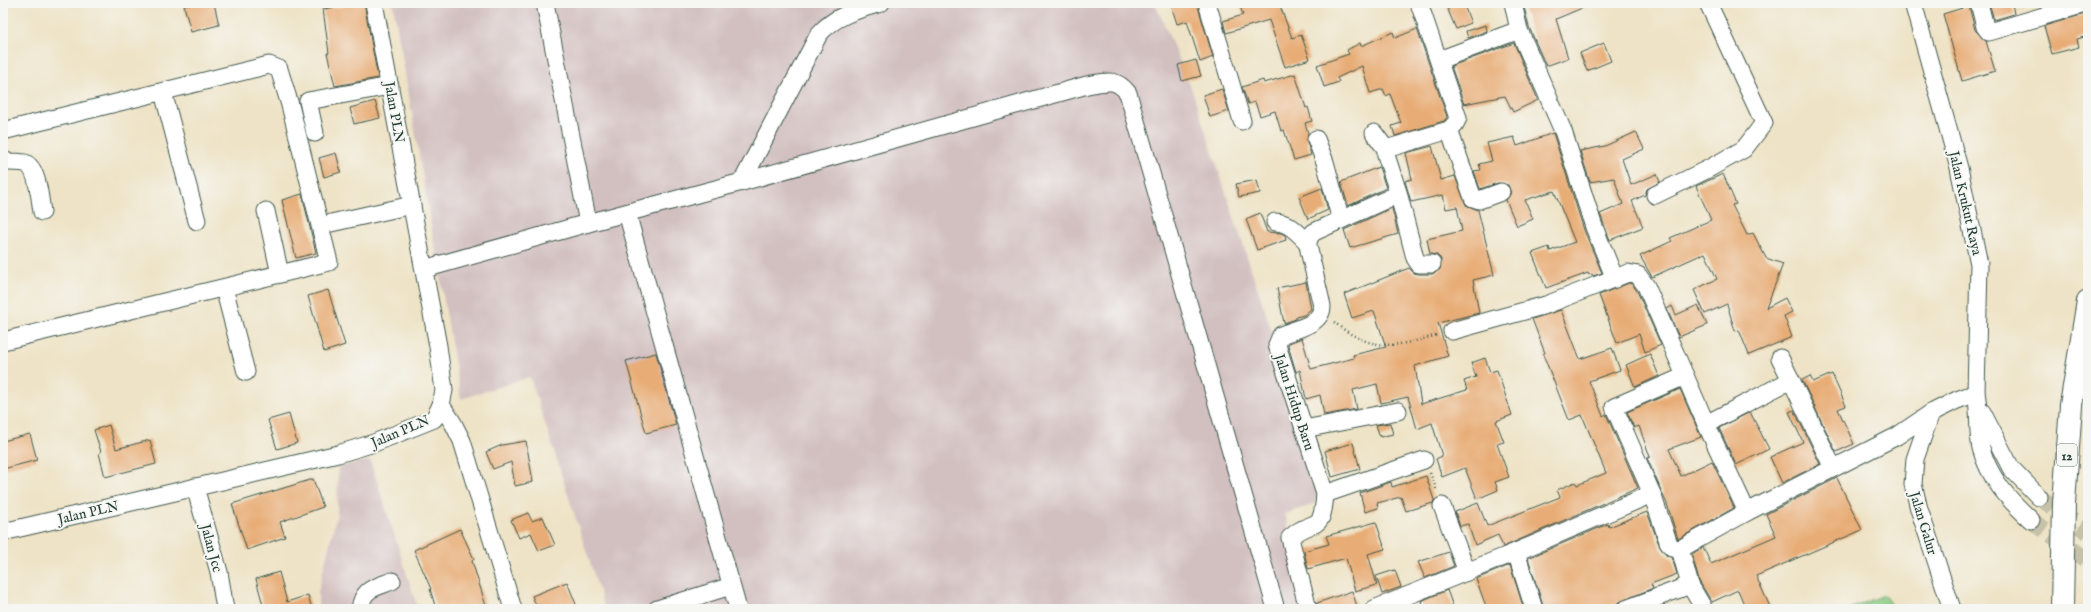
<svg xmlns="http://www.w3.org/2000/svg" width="2091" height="612" font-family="'IM FELL English',serif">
<rect width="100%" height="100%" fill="#f6f6f2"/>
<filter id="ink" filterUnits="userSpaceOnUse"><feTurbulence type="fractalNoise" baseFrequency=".025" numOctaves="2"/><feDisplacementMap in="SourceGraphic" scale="8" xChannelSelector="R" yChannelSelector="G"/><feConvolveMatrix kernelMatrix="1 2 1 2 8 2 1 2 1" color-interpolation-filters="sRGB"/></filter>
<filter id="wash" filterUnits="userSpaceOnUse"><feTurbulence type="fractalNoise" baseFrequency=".012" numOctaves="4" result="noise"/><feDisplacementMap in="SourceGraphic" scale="16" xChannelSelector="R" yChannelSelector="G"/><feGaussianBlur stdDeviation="0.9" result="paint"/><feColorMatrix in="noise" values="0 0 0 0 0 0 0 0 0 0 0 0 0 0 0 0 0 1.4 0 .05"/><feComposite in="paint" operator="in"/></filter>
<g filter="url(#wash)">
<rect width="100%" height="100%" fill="#eee3c6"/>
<g fill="#d2bfc0">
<path d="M393 3H1155L1192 90 1304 429 1323 479 1315 504 1285 514 1308 609H605L530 377 461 399Z"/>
<path d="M370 460 418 609H318V592L337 514 338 467Z"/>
</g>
<path fill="#89cc84" stroke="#54845c" d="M1884 595 1894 609H1849Z"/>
<g id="blocks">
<g fill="#e8ad77">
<path d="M197 3H214L219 25 191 32 184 6Z"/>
<path d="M364 3 378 78 335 86 327 53H329L323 9Z"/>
<path d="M1180 3H1197L1213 57 1200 62 1187 21 1177 24 1171 5Z"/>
<path d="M1239 3H1279L1292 38 1301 35 1310 59 1285 67 1269 20 1226 33 1223 21 1243 15Z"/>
<path d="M1445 3H1463L1471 23 1456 29Z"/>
<path d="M1523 3H1594L1556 19 1568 58 1546 66 1529 27Z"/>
<path d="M1989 3H2012L2014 14 1994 20Z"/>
<path d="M1969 6 1975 30 1986 41 1995 71 1962 81 1943 14Z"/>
<path d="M2088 13V36L2077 39 2079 47 2052 54 2044 26Z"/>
<path d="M1486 25 1487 31 1468 38 1466 31Z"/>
<path d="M1417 29 1447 117 1444 121 1395 136 1392 126 1401 123 1390 94 1386 96 1383 89 1370 93 1362 66 1337 78 1339 82 1324 87 1317 65 1349 54 1347 50 1360 43 1361 46 1393 32 1395 38Z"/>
<path d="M1514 43 1538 100 1513 112 1505 96 1464 104 1451 66Z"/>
<path d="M1604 43 1611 61 1587 71 1580 53Z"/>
<path d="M1196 60 1201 76 1182 81 1178 65Z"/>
<path d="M1295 74 1306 108 1308 107 1312 121 1305 123 1308 133 1307 142 1311 155 1294 160 1284 130 1281 131 1275 111 1260 116 1255 102 1248 104 1242 87 1263 80 1264 83Z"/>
<path d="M1222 89 1229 111 1210 117 1203 95Z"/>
<path d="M375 101 380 118 354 124 350 108Z"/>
<path d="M1636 132 1644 149 1622 159 1631 185 1657 174 1660 182 1647 189 1645 195 1632 201 1643 227 1610 240 1600 214 1623 204 1614 178 1590 182 1580 151 1605 146Z"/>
<path d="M1553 133 1584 230 1602 273 1593 276 1592 274 1589 275 1588 273 1546 288 1532 253 1549 247 1550 251 1575 242 1554 191 1525 200 1533 219 1517 226 1506 200 1511 193 1508 185 1498 183 1480 189 1474 171 1481 170 1479 164 1492 161 1487 143 1514 137 1517 146Z"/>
<path d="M1432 146 1441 180 1455 176 1466 205 1478 210 1494 275 1473 280 1479 313 1438 323 1448 356 1415 366 1421 404 1467 390 1464 381 1476 377 1471 363 1485 358 1490 372 1497 370 1512 415 1496 421 1504 442 1497 444 1509 477 1495 482 1498 490 1477 499 1465 468 1442 477 1436 459 1442 456 1432 423 1417 429 1408 397 1381 403 1377 384 1353 390 1357 409 1324 415 1320 395 1306 399 1300 370 1296 372 1288 345 1289 343 1302 338 1311 369 1354 358 1353 355 1386 347 1374 311 1352 318 1344 294 1409 268 1414 273 1419 274H1432L1440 269 1441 259 1437 255 1430 254 1427 239 1462 231 1457 207 1446 209 1443 195 1411 202 1405 181 1412 179 1406 153Z"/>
<path d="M336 153 341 172 324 177 319 158Z"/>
<path d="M1379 167 1386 188 1348 206 1341 182Z"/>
<path d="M1723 174 1736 204 1732 205 1747 235 1753 233 1766 258 1783 264 1766 308 1785 298 1792 312 1784 316 1792 337 1749 355 1739 330 1735 331 1727 304 1705 314 1694 290 1717 279 1705 253 1652 277 1640 256 1672 241 1670 238 1711 220 1696 186Z"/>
<path d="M1257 180 1260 193 1239 197 1236 184Z"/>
<path d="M1322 188 1328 210 1308 219 1299 197Z"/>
<path d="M302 194 316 253 296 258 282 200Z"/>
<path d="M1392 208 1398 234 1350 248 1344 230Z"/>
<path d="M1260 213 1267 232 1281 233 1285 235 1286 240 1257 250 1246 219Z"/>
<path d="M1306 282 1311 309 1304 315 1296 317V319L1284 323 1277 288Z"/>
<path d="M1629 283 1632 284 1637 291 1661 345 1645 352 1639 334 1617 343 1599 295Z"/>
<path d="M328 290 345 345 324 352 308 296Z"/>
<path d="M1698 305 1707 325 1679 337 1667 309 1672 306 1676 315Z"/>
<path d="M1561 310 1580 359 1612 348 1620 370 1589 381 1603 416 1606 414 1638 488 1503 547 1498 535 1475 545 1468 524 1460 526 1455 512 1478 503 1487 526 1560 497 1557 490 1575 482 1577 485 1606 473 1582 415 1569 420 1543 354 1545 353 1532 319Z"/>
<path d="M656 353 676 425 646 433 626 361Z"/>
<path d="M1650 354 1659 376 1635 387 1626 365Z"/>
<path d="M1832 374 1846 406 1838 409 1854 444 1836 452 1802 380 1810 376 1813 382Z"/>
<path d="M1680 389 1701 437 1669 449 1681 476 1712 461 1734 508 1678 539 1667 504 1647 458 1650 457 1639 426 1634 428 1627 412Z"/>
<path d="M1794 410 1820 464 1782 483 1770 457 1803 442 1789 412Z"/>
<path d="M1750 412 1769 449 1736 465 1719 428Z"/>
<path d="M289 414 297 443 277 449 268 420Z"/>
<path d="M1390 423 1393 434 1380 437 1376 425Z"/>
<path d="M109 425 116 449 150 440 156 464 105 477 99 453 101 452 94 430Z"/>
<path d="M30 434 37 460 3 469V441Z"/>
<path d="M526 441 533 482 515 486 511 462 493 469 486 452 502 445Z"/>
<path d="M1353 443 1360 469 1332 477 1325 451Z"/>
<path d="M1426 476 1434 500 1433 503 1406 511 1401 497 1377 503 1378 508 1365 512 1360 493 1391 482 1392 487Z"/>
<path d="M1837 478 1862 530 1756 576 1771 609H1746L1738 590 1712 602 1699 581 1692 554 1703 547 1711 564 1776 536 1766 514Z"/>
<path d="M313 479 323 507 280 522 285 537 247 550 232 504Z"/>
<path d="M1647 512 1660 547 1666 555 1672 558 1677 574 1651 584 1653 588 1603 609H1544L1528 558 1608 524 1609 527Z"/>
<path d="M528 513 532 521 543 517 555 545 539 551 531 533 519 538 511 520Z"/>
<path d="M1376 522 1385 549 1368 554 1377 585 1355 591 1346 558 1308 569 1304 551 1329 544 1326 536Z"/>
<path d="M460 529 474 559 472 561 487 609H436L430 589H431L414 550Z"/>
<path d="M1449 552 1454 566 1425 578 1418 562Z"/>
<path d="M1510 565 1524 609H1487L1476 579Z"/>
<path d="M1395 570 1401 587 1382 594 1376 576Z"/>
<path d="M279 572 287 602 308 595 312 609H264L256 579Z"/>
<path d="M567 582 578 609H538L532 596Z"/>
<path d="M1447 590 1454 609H1424L1421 601Z"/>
<path d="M1352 591 1357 606 1347 609H1318L1317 603Z"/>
</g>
</g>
</g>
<g filter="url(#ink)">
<use href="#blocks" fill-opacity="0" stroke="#3e564a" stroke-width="1"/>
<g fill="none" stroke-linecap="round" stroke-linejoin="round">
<g stroke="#c5c2a9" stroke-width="17" stroke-dasharray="17 8" stroke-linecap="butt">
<path d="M2039 497 2088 532"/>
<path d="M2031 520 2088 561"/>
</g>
<g stroke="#3e564a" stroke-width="19">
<g id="minor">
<path d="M1207 3 1242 121"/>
<path d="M1513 3 1519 30 1563 131 1594 227 1615 279"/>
<path d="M1913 3 1959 168 1979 264 1976 393C1980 411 1977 431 1981 448 1989 478 2008 499 2031 520"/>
<path d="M1979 3 1985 27 1989 32 2088 3"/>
<path d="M1439 60 1519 30"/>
<path d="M163 92 197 221"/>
<path d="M1449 130 1473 198 1479 200 1501 192"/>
<path d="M3 131 269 65 279 69 290 105 329 262 3 341"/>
<path d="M315 133 308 101 390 86"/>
<path d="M1374 133 1386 149"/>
<path d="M1316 139 1325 162 1341 220"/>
<path d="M3 159 6 162C12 162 19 162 25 163 38 168 40 200 42 212"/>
<path d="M742 182 819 34C836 15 857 10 881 3"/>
<path d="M1398 192 1415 258 1419 264H1432"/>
<path d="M1655 195 1708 169 1744 149 1764 123 1708 3"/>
<path d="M266 211 280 274"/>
<path d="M627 213 738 609"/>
<path d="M1275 222C1289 222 1298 233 1307 242"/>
<path d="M331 223 412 205"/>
<path d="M588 223 742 182 1087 85C1106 82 1115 77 1128 93L1276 609"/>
<path d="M424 269 588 223 545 3"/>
<path d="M224 288 246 372"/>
<path d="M1452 331 1546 305 1628 273 1638 275 1646 286 1706 424 1747 512"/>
<path d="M1780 358 1791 380"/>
<path d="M441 405 453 423 462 441 513 609"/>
<path d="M1982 412 2011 468 2039 497"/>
<path d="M1931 413 1915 459 1913 484 1919 509 1952 609"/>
<path d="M1706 424 1791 380 1833 468"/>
<path d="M1304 429 1398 411"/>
<path d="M195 487 219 572 225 609"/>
<path d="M1325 494 1424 460"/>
<path d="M1652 494 1614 407 1685 376"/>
<path d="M1442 506 1467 572"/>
<path d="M3 532 338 454 374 443 434 419 441 405 444 390 438 346 374 3"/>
<path d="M1680 549 1690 585 1704 609"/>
<path d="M1516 552 1534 609"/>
<path d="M360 609C363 588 374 588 392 581"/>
<path d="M657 609 731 586"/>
<path d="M1308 609 1290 538C1313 516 1322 537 1325 494L1277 345 1281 335C1295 329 1322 325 1322 306L1309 250C1307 242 1308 238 1314 232L1394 196 1398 192 1386 155V149L1449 130 1455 124 1458 118 1419 3"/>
<path d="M1374 609 1516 552 1652 494 1669 544 1673 548 1680 549 1747 512 1897 436 1931 413 1957 400 1976 393"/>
<path d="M1626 609 1690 585"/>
</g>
</g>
<g stroke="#3e564a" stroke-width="24">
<path id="highway" d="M2062 609 2064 503 2071 405 2088 301"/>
</g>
<g stroke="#3e564a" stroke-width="2.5" stroke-dasharray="1 3" stroke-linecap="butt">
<path d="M1334 322C1371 352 1393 348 1437 335"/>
<path d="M1430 473 1437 491"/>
</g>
<use href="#minor" stroke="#fff" stroke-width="17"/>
<use href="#highway" stroke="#fff" stroke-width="22"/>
</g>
</g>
<g text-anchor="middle" stroke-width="4" stroke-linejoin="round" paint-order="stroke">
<rect fill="#f6f6f2" stroke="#60746d" stroke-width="1" x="2057" y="444" width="20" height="22" rx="3"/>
<g font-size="13" font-weight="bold" fill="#1f3d34">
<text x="2067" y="460">12</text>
</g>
<g font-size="14" fill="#1f3d34" stroke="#f6f6f2">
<text transform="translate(395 112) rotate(80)" y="5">Jalan PLN</text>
<text transform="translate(1966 203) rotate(77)" y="5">Jalan Krukut Raya</text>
<text transform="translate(1295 402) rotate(72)" y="5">Jalan Hidup Baru</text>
<text transform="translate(400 431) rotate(-23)" y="5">Jalan PLN</text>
<text transform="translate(88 512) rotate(-13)" y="5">Jalan PLN</text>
<text transform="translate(1924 523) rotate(73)" y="5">Jalan Galur</text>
<text transform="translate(212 548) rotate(75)" y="5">Jalan Jcc</text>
</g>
</g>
<rect width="2091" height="612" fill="none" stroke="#f6f6f2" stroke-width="16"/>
</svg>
